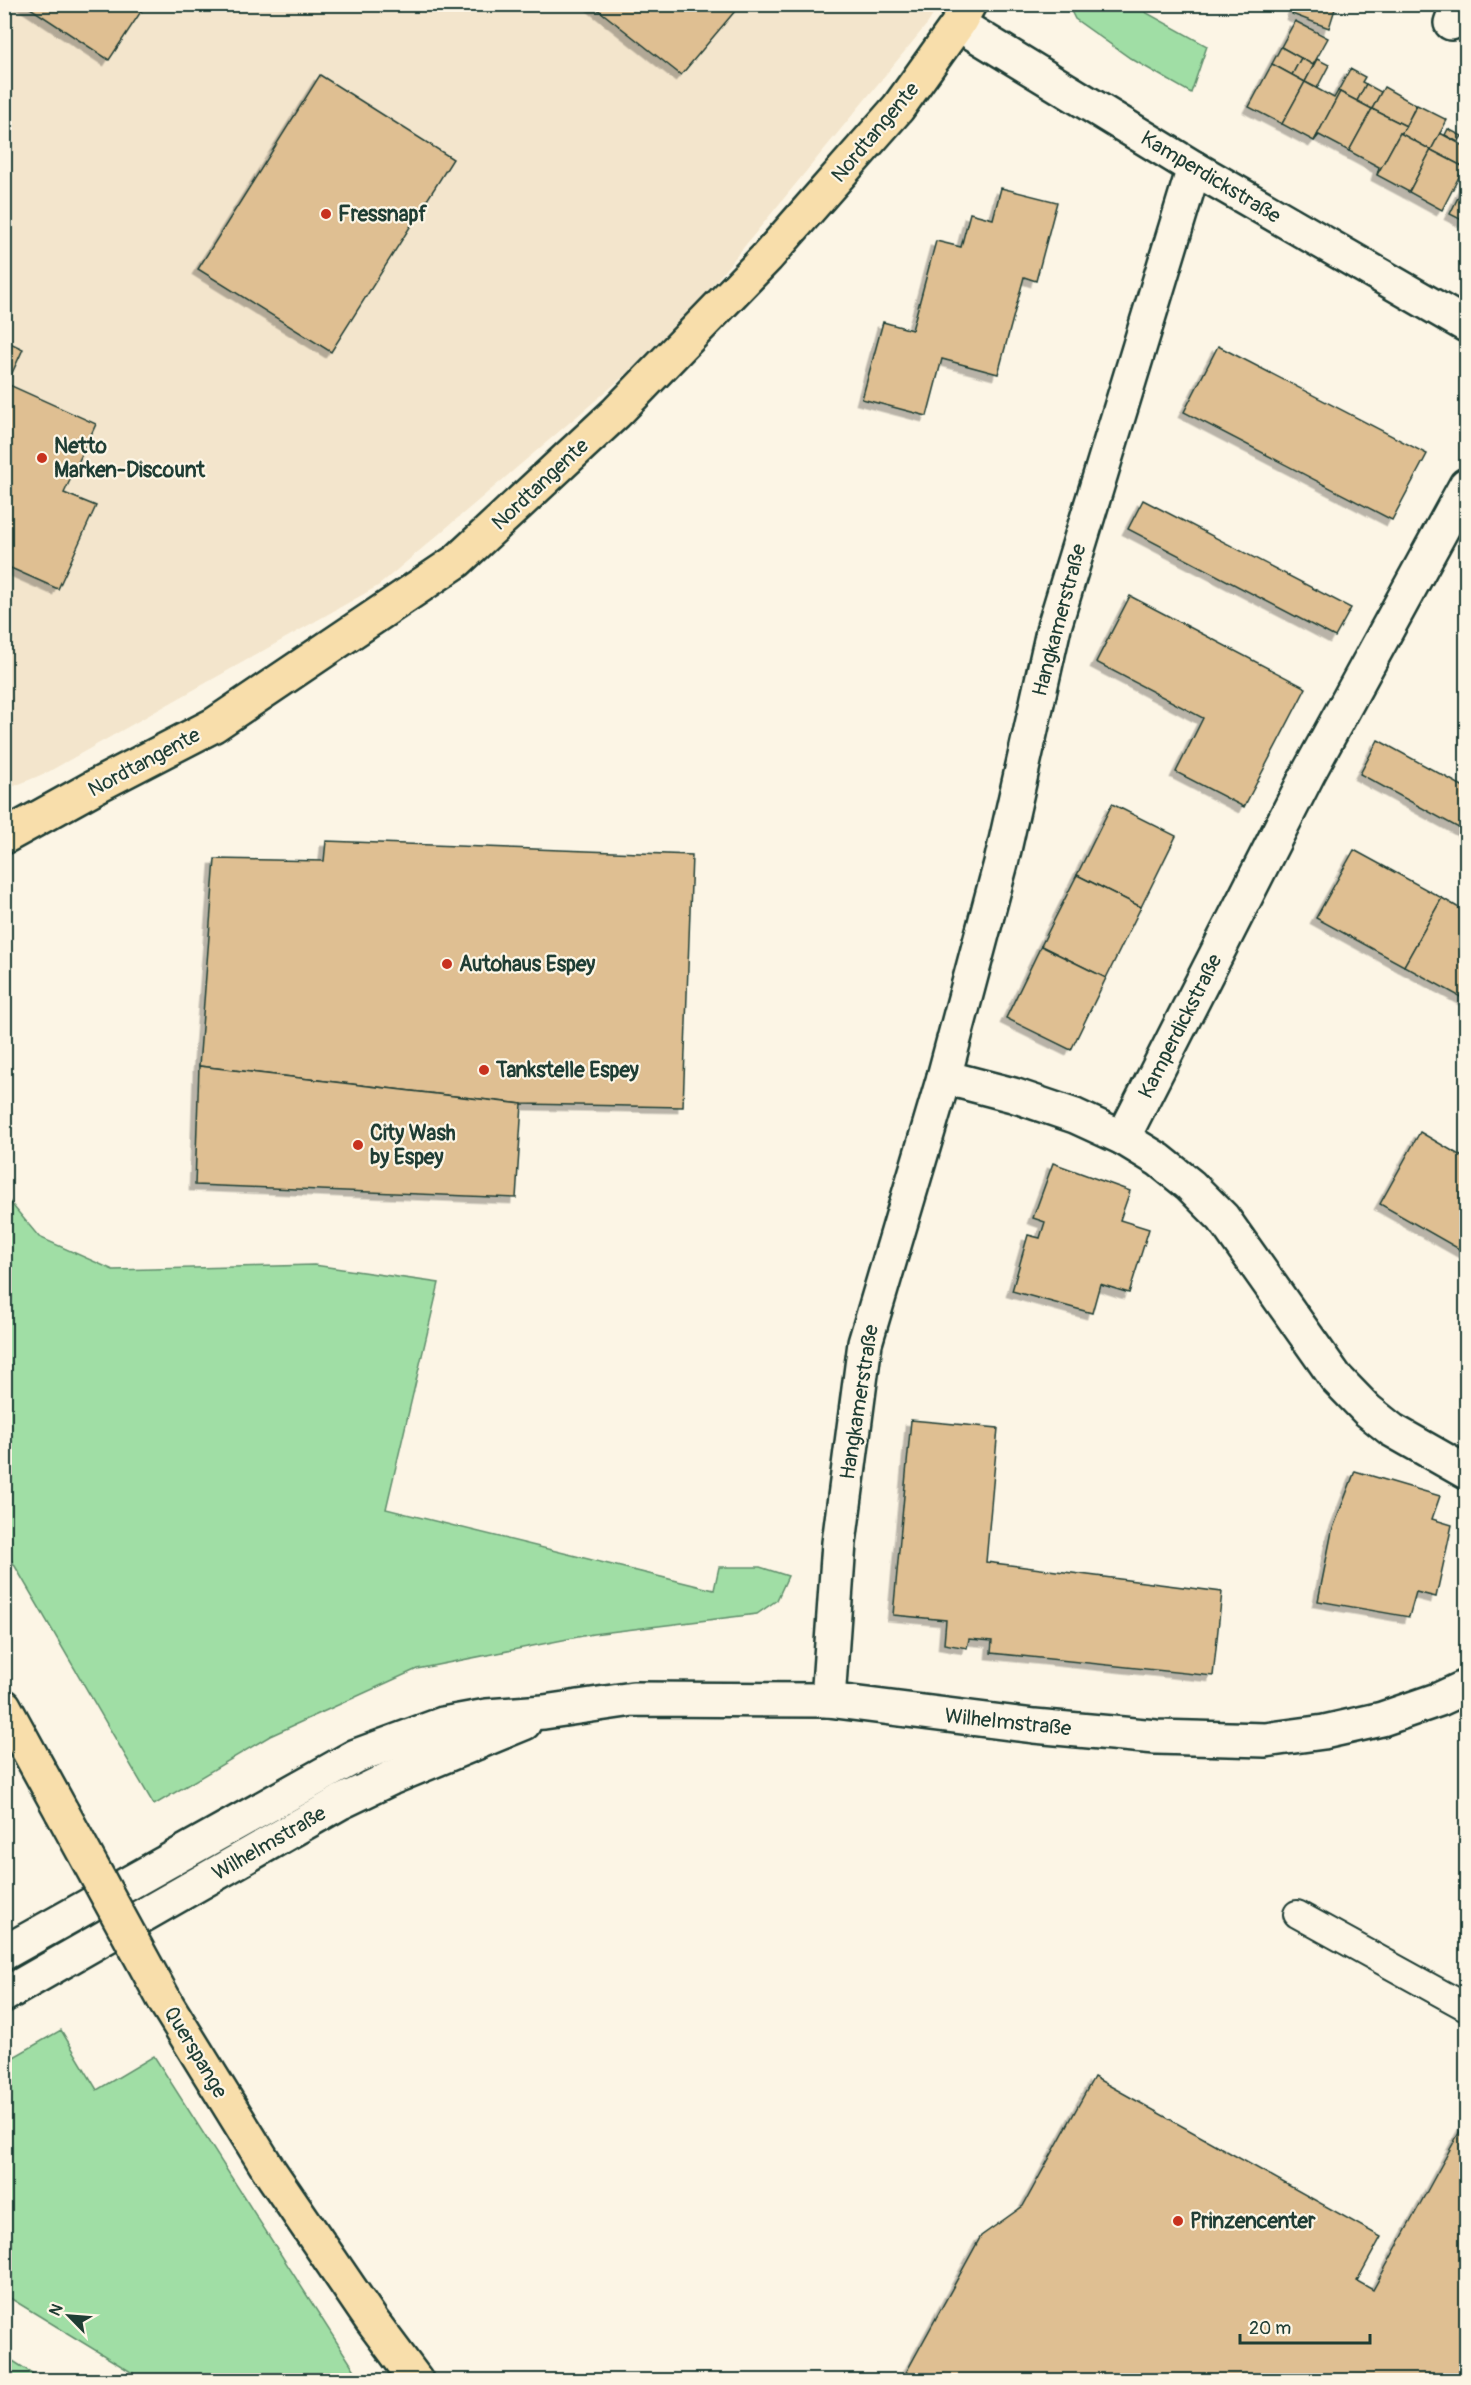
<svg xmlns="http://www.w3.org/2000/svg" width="1471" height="2385" font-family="Pangolin,sans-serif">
<defs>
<filter id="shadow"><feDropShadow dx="-5.5" dy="5.5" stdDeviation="0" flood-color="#0004"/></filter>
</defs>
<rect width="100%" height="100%" fill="#fcf5e5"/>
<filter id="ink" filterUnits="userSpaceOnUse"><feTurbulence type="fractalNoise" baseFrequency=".0167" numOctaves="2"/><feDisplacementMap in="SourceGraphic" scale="12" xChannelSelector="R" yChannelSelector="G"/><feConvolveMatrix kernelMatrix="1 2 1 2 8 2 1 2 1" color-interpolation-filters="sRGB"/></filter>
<g filter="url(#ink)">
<path fill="#f3e5cc" d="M5 5H939L928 23 670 337 378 586 48 772 5 790Z"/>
<g fill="#a0dea5" stroke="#608e6c" stroke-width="1.5">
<path d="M1068 5H1148L1145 12 1207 46 1191 93 1130 58 1075 19Z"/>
<path d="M4 1195 39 1237 113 1270 314 1265 439 1283 386 1509 714 1590 719 1567H760L788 1576 777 1600 757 1614 593 1634 417 1669 270 1736 154 1805 5 1549Z"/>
<path d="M61 2030 97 2090 154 2056 361 2380H144L5 2295V2062Z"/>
<path d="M5 2356 43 2380H5Z"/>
</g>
<g fill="#dfbf92" stroke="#1f3d34" stroke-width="1.5" filter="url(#shadow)">
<path d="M24 4H146L109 60Z"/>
<path d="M591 4H741L681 75Z"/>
<path d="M1295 4H1323L1335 9 1329 28 1292 14Z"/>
<path d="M1323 4H1337L1335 9Z"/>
<path d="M1295 21 1328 38 1313 65 1281 47Z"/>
<path d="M1281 47 1301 58 1292 75 1272 64Z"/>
<path d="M1301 58 1313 65 1317 59 1305 82 1292 75Z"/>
<path d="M1317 59 1329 65 1317 88 1305 82Z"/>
<path d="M1272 64 1305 82 1282 124 1249 107Z"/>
<path d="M1350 69 1365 77 1362 82 1366 84 1357 101 1338 91Z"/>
<path d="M320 75 453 159 331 352 198 269Z"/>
<path d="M1305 82 1334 98 1338 91 1340 92 1314 141 1282 124Z"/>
<path d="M1366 84 1381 92 1372 109 1357 101Z"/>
<path d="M1384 87 1416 105 1406 126 1372 109Z"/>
<path d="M1340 92 1372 109 1349 151 1319 135 1314 141Z"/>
<path d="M1417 105 1447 120 1431 150 1401 134Z"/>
<path d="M1372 109 1406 126 1401 134 1400 133 1377 175 1379 167 1349 151Z"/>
<path d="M1448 129 1462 136 1458 142 1445 135Z"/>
<path d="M1400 133 1431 150 1409 192 1377 175Z"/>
<path d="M1440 133 1466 147V159L1462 166 1431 150Z"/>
<path d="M1431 150 1464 167 1442 210 1409 192Z"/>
<path d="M1466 181V222L1450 214Z"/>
<path d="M1001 188 1057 202 1036 281 1024 277 998 374 942 359 927 416 862 399 883 322 912 330 936 241 961 247 970 213 993 219Z"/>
<path d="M4 340 23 349 7 384 96 424 64 493 96 506 58 589 4 565Z"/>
<path d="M1218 346 1427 454 1392 520 1184 412Z"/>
<path d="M1143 500 1351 608 1335 637 1128 529Z"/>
<path d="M1130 596 1306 688 1244 807 1176 772 1203 718 1096 662Z"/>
<path d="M1378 740 1466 788V832L1360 774Z"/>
<path d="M1112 804 1176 836 1141 907 1077 875Z"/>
<path d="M326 841 692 855 683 1107 522 1104 199 1066 215 859 324 861Z"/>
<path d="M1354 850 1442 898 1404 966 1316 918Z"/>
<path d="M1077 875 1141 907 1106 978 1041 946Z"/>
<path d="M1442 898 1466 912V1000L1404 966Z"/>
<path d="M1041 946 1106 978 1071 1050 1006 1018Z"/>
<path d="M199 1066 522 1104 516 1198 195 1185Z"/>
<path d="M1420 1132 1466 1159V1253L1380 1204Z"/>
<path d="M1053 1163 1130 1191 1120 1220 1149 1229 1129 1293 1100 1284 1092 1313 1012 1291 1028 1235 1040 1238 1045 1222 1033 1218Z"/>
<path d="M911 1420 998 1428 986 1562 1222 1592 1213 1676 991 1653 992 1641 969 1639 967 1648 944 1644 946 1620 893 1615Z"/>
<path d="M1355 1471 1440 1496 1432 1519 1452 1525 1436 1597 1416 1592 1409 1617 1318 1601 1332 1531Z"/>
<path d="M1094 2077 1381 2237 1357 2281 1373 2290 1466 2120V2380H902L981 2236 1023 2206Z"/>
</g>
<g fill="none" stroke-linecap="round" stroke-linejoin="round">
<g stroke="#1f3d34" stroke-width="30">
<path id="pedestrian" d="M1297 1914 1466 2007"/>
</g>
<g stroke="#1f3d34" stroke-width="38">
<g id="minor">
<path d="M1451 23 1458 4"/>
<path d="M1466 485 1309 772 1123 1138 1159 1160 1190 1185 1223 1218 1336 1378 1367 1410 1392 1430 1466 1472"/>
<path d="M944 1077 1013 1095 1075 1116 1123 1138"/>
<path d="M828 1700 839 1543 865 1343 944 1077 1001 863 1054 627 1194 168"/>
</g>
</g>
<g stroke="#1f3d34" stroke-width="38">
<g id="tertiary">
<path d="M958 24 1194 168 1466 325"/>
<path d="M4 1953 356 1756 443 1724 487 1716 544 1712 633 1699 828 1700 1034 1726 1156 1737 1265 1740 1324 1732 1382 1719 1440 1699 1466 1687"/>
<path d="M4 1995 341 1802 391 1778 524 1723"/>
</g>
</g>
<g stroke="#1f3d34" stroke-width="38">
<g id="primary">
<path d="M4 837 98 785 214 725 457 561 616 413 767 257 898 108 958 24 969 4"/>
<path d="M4 1706 62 1812"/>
<path d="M166 2003 269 2170 372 2321 416 2380"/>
</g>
</g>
<use href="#pedestrian" stroke="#fcf5e5" stroke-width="26"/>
<use href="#minor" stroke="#fcf5e5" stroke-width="33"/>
<use href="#tertiary" stroke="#fcf5e5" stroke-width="33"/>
<use href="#primary" stroke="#f8deab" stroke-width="33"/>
<g stroke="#1f3d34" stroke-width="38" stroke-linecap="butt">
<path id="primary-bridge" d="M62 1812 166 2003"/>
</g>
<use href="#primary-bridge" stroke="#f8deab" stroke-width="33"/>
</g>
</g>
<g fill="#c8321e" stroke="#fcf5e5" stroke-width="2">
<circle cx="326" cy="214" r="6"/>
<circle cx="42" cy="458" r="6"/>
<circle cx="447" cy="964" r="6"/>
<circle cx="484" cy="1070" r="6"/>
<circle cx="358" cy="1145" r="6"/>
<circle cx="1178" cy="2221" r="6"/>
</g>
<g text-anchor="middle" stroke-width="4.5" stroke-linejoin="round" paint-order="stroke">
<g font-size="21" fill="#1f3d34" stroke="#fcf5e5">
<text transform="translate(875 132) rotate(-50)" y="7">Nordtangente</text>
<text transform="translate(1211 177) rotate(31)" y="7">Kamperdickstraße</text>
<text transform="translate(540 484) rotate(-43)" y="7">Nordtangente</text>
<text transform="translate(1059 620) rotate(-75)" y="7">Hangkamerstraße</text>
<text transform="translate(144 762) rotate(-28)" y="7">Nordtangente</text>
<text transform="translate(1180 1026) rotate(-63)" y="7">Kamperdickstraße</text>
<text transform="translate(859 1402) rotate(-81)" y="7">Hangkamerstraße</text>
<text transform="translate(1008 1722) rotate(6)" y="7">Wilhelmstraße</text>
<text transform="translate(269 1843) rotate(-30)" y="7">Wilhelmstraße</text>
<text transform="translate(196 2052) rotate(59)" y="7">Querspange</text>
</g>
<g font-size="21" font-weight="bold" fill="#1f3d34" stroke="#fcf5e5" text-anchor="start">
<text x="338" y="221">Fressnapf</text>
<text x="54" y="453">Netto<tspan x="54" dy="24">Marken-Discount</tspan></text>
<text x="459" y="971">Autohaus Espey</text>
<text x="496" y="1077">Tankstelle Espey</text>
<text x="370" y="1140">City Wash<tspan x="370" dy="24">by Espey</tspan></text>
<text x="1190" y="2228">Prinzencenter</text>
</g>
</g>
<rect width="1471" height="2385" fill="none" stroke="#fcf5e5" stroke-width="24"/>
<rect x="12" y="12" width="1447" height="2361" fill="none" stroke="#1f3d34" stroke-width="2" filter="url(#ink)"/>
<g transform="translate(69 2316) rotate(295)" stroke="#fcf5e5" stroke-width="4.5" paint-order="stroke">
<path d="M0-4.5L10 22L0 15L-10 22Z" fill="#1f3d34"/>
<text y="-9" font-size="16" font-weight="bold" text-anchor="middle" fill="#1f3d34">N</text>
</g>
<path d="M1240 2334v9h130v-9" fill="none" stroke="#1f3d34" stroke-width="3"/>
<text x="1249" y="2334" font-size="18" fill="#1f3d34" stroke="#fcf5e5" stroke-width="4.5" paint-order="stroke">20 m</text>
</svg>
